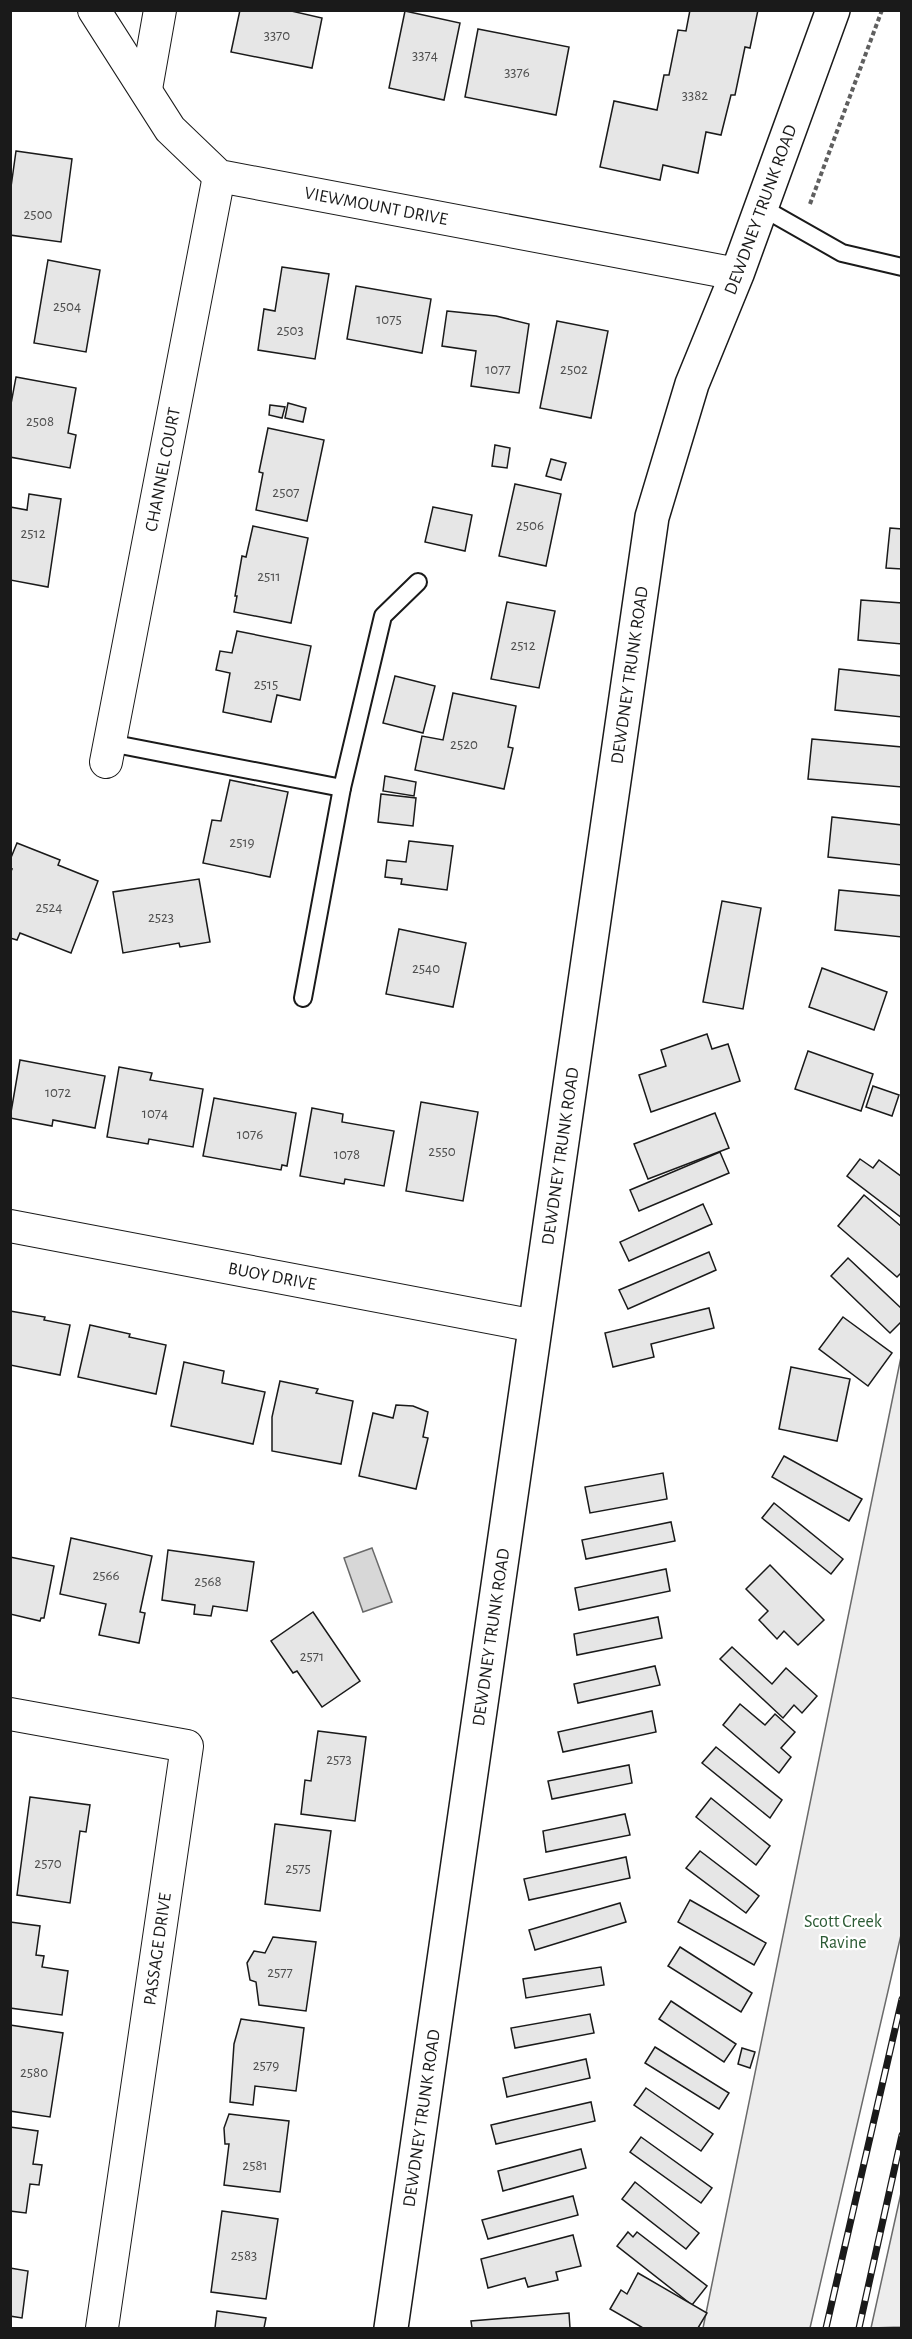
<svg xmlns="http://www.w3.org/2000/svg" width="912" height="2339" font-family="'Alegreya Sans',sans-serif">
<rect width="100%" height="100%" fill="#fff"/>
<g fill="#ededed" stroke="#6a6a6a" stroke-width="1.5">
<path d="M901 1357V1935L810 2328H703Z"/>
<path d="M901 2193V2327L871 2328Z"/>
</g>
<path fill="#d7d7d7" stroke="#6a6a6a" stroke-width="1.5" d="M372 1548 392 1602 363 1612 344 1558Z"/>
<g fill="#e6e6e6" stroke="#1a1a1a" stroke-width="1.5">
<path d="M240 10H287L322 18 312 68 231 52Z"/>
<path d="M690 10H758L750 48 745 47 735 95H731L721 135 706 132 698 173 663 165 660 180 600 167 614 101 657 110 664 75H669L678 30 686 31Z"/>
<path d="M405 11 460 23 444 100 389 88Z"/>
<path d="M478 29 569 47 556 115 465 97Z"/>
<path d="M16 151 72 159 61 242 10 235V194Z"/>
<path d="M48 260 100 270 86 352 34 343Z"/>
<path d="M282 267 329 274 315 359 258 350 264 309 275 311Z"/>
<path d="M356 286 431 299 422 353 347 339Z"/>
<path d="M447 311 496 316 529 324 519 393 471 386 476 351 442 346Z"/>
<path d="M557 321 608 331 591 418 540 408Z"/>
<path d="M16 377 76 388 68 433 76 435 70 468 10 457V409Z"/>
<path d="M288 403 306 408 303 422 285 418Z"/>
<path d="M270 405 285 407 282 418 269 415Z"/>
<path d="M268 428 324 440 307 521 256 510 263 473 259 472Z"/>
<path d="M495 445 510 448 507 468 492 466Z"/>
<path d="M551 459 566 463 561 480 546 476Z"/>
<path d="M515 484 561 494 546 566 499 556Z"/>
<path d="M29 494 61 499 48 587 10 580V507L27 510Z"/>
<path d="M433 507 472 515 465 551 425 542Z"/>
<path d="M253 526 308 538 291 623 234 612 237 596H235L242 556 246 557Z"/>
<path d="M890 528 902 529V569L886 568Z"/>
<path d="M861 600 902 603V644L858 640Z"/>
<path d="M507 602 555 611 539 688 491 679Z"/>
<path d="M237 631 311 646 300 700 277 695 271 722 223 712 230 673 216 670 220 651 232 653Z"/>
<path d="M839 669 902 676V717L835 710Z"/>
<path d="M395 676 435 686 423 733 383 723Z"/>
<path d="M453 693 516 706 508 747 513 748 504 789 415 770 422 736 443 740Z"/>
<path d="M812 739 902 747V787L808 779Z"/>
<path d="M385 776 416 782 414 796 383 791Z"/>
<path d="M230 780 288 792 270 877 203 863 212 820 221 821Z"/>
<path d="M381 794 416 798 413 826 378 822Z"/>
<path d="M832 817 902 825V865L828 857Z"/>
<path d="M409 841 453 846 447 890 401 884 402 879 385 877 387 860 406 862Z"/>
<path d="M17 843 60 860 58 865 98 881 71 953 20 933 17 940 10 938V874L12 869H10V860Z"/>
<path d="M199 879 210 942 180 947 179 943 123 953 113 892Z"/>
<path d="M839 890 902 896V937L835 930Z"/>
<path d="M722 901 761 908 743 1009 703 1002Z"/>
<path d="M399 929 466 943 453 1007 386 994Z"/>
<path d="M822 968 887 992 874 1030 809 1007Z"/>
<path d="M707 1034 712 1049 728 1044 740 1081 651 1112 639 1075 666 1066 661 1050Z"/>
<path d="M808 1051 873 1074 861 1111 795 1089Z"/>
<path d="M20 1060 105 1076 95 1128 53 1120 52 1126 10 1118Z"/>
<path d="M119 1067 152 1073 150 1080 203 1089 193 1147 149 1139 148 1144 107 1137Z"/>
<path d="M873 1086 899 1095 892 1116 866 1107Z"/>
<path d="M214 1098 296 1113 287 1166 282 1165 281 1170 203 1156Z"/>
<path d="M421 1102 478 1112 463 1201 406 1191Z"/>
<path d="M312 1108 343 1114 342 1122 394 1131 384 1186 345 1179 344 1184 300 1176Z"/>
<path d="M715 1113 729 1148 648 1179 634 1144Z"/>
<path d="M720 1152 729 1173 639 1211 630 1190Z"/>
<path d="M860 1159 873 1168 879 1160 902 1177V1218L847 1176Z"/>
<path d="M864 1195 902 1227V1272L897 1277 838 1226Z"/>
<path d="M703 1204 712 1224 629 1261 620 1242Z"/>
<path d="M709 1252 716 1270 628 1309 619 1290Z"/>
<path d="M848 1258 902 1309V1321L890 1333 831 1276Z"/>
<path d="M709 1308 714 1328 651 1344 654 1357 613 1367 605 1333Z"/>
<path d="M10 1311 45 1317 44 1320 70 1325 60 1375 10 1365Z"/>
<path d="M843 1317 892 1353 868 1386 819 1349Z"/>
<path d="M90 1325 130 1334 129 1337 166 1345 156 1394 78 1377Z"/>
<path d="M184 1362 224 1371 222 1383 265 1392 253 1444 171 1426Z"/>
<path d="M791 1367 850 1379 837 1441 779 1429Z"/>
<path d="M280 1381 318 1389 316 1393 353 1401 341 1464 272 1451V1417Z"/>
<path d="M396 1405 413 1406 428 1412 423 1437 428 1438 416 1489 359 1476 373 1413 393 1418Z"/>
<path d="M784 1456 862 1499 849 1521 772 1477Z"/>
<path d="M663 1473 667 1499 590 1513 585 1487Z"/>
<path d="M774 1503 843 1559 831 1574 762 1518Z"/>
<path d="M671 1522 675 1541 586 1559 582 1540Z"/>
<path d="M71 1538 152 1556 140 1612 145 1613 139 1643 99 1635 106 1604 60 1594Z"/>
<path d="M168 1550 254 1562 247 1611 213 1606 211 1616 194 1614 195 1605 162 1600Z"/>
<path d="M10 1557 54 1566 44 1618H41L40 1621 10 1614Z"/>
<path d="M770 1565 824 1620 798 1645 784 1631 777 1639 759 1620 768 1611 746 1589Z"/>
<path d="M666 1569 670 1591 579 1610 575 1588Z"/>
<path d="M313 1612 360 1681 322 1707 297 1671 293 1673 271 1641Z"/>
<path d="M658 1617 662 1638 577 1655 574 1634Z"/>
<path d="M732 1647 772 1684 786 1668 817 1696 802 1713 794 1705 783 1718 720 1659Z"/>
<path d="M655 1666 660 1685 578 1703 574 1684Z"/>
<path d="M740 1704 765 1725 775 1714 795 1732 781 1748 791 1757 779 1773 723 1725Z"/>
<path d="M652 1711 656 1732 563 1752 558 1732Z"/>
<path d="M318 1731 366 1737 355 1821 301 1814 305 1780 311 1781Z"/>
<path d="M716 1747 782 1800 770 1818 702 1763Z"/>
<path d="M629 1765 632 1783 552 1799 548 1781Z"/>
<path d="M30 1797 90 1805 86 1832 80 1831 70 1903 17 1895Z"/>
<path d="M711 1798 770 1846 756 1865 696 1817Z"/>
<path d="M625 1814 630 1835 546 1852 543 1831Z"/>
<path d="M275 1824 331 1831 320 1911 265 1904Z"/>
<path d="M700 1851 759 1896 746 1913 686 1868Z"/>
<path d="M626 1857 630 1878 529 1900 524 1879Z"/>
<path d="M690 1900 766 1943 754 1965 678 1922Z"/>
<path d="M620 1903 626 1922 535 1950 529 1930Z"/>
<path d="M10 1922 40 1926 36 1955 44 1956 42 1967 68 1971 62 2015 10 2008Z"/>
<path d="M273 1937 316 1942 306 2011 259 2005 256 1982 250 1980 247 1963 254 1951 265 1953Z"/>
<path d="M680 1947 752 1993 741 2012 668 1966Z"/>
<path d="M601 1967 604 1985 526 1998 523 1979Z"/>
<path d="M671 2001 736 2044 724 2062 659 2019Z"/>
<path d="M590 2014 594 2033 515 2048 511 2028Z"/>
<path d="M241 2019 304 2028 296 2091 255 2086 253 2105 230 2102 234 2044Z"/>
<path d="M10 2025 63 2033 50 2117 10 2111Z"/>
<path d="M655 2047 729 2093 719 2109 645 2063Z"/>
<path d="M742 2048 755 2052 750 2068 738 2064Z"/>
<path d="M586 2059 590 2078 507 2097 503 2078Z"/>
<path d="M646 2088 713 2134 701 2151 634 2105Z"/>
<path d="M591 2102 595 2121 496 2144 491 2125Z"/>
<path d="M229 2114 289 2121 280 2192 224 2185 229 2144H225L224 2128Z"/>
<path d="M10 2127 38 2131 33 2164 42 2165 39 2185 30 2184 26 2213 10 2211Z"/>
<path d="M641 2137 712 2188 701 2203 630 2152Z"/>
<path d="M581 2149 586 2168 503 2191 498 2171Z"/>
<path d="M635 2182 699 2233 686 2249 622 2199Z"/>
<path d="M573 2196 578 2215 488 2239 482 2220Z"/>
<path d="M222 2211 278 2219 266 2299 211 2292Z"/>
<path d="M628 2232 633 2237 637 2232 707 2286 692 2305 617 2246Z"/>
<path d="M573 2235 581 2266 556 2272 558 2280 528 2287 525 2278 488 2288 481 2259Z"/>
<path d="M10 2268 28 2271 22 2318 10 2316Z"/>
<path d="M638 2273 707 2313 698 2328H643L610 2309 621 2290 627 2294Z"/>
<path d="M217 2311 266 2318 264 2328H215Z"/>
<path d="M569 2313 570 2328H472L471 2321Z"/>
</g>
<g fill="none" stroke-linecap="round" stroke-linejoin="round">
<g stroke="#1a1a1a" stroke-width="20">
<g id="lane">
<path d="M761 207 842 253 902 267"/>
<path d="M110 743 342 788"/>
<path d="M303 998 342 788 383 616 418 582"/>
</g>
</g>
<g stroke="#1a1a1a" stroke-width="34">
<g id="street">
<path id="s1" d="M94 10 170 129 219 176 737 274"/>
<path d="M146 89 160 10"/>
<path id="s2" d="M106 762 219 176"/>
<path id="s3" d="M10 1226 535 1326"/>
<path d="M10 1714 187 1746 102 2328"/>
</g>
</g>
<g stroke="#1a1a1a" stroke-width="36">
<g id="secondary">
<path id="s4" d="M391 2328 652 517 692 384 737 274 833 10"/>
</g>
</g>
<path stroke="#5f5f5f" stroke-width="4" stroke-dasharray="4.5 3" stroke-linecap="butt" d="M810 204 882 10"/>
<use href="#lane" stroke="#fff" stroke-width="16"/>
<use href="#street" stroke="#fff" stroke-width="32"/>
<use href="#secondary" stroke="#fff" stroke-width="33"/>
<g stroke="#1a1a1a" stroke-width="7">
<g id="rail">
<path d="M826 2328 902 1999"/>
<path d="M859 2328 902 2135"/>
</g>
</g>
<use href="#rail" stroke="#fff" stroke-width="4.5" stroke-dasharray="14" stroke-linecap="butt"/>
<path stroke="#1a1a1a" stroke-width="1.5" stroke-dasharray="8 3" stroke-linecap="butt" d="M901 2328H902"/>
</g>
<g text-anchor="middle" stroke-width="4.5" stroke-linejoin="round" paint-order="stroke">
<g font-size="15" fill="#4d4d4d">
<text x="277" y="40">3370</text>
<text x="425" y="60">3374</text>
<text x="517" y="77">3376</text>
<text x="695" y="100">3382</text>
<text x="38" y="219">2500</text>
<text x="67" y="311">2504</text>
<text x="389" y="324">1075</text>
<text x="290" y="335">2503</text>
<text x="498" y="374">1077</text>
<text x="574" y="374">2502</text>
<text x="40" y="426">2508</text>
<text x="286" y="497">2507</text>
<text x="530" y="530">2506</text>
<text x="33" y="538">2512</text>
<text x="269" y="581">2511</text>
<text x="523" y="650">2512</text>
<text x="266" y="689">2515</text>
<text x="464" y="749">2520</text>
<text x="242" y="847">2519</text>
<text x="49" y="912">2524</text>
<text x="161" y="922">2523</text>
<text x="426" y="973">2540</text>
<text x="58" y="1097">1072</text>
<text x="155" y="1118">1074</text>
<text x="250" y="1139">1076</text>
<text x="442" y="1156">2550</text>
<text x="347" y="1159">1078</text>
<text x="106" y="1580">2566</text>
<text x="208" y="1586">2568</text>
<text x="312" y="1661">2571</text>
<text x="339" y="1764">2573</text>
<text x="48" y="1868">2570</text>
<text x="298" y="1873">2575</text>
<text x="280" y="1977">2577</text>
<text x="266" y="2070">2579</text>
<text x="34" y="2077">2580</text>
<text x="255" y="2170">2581</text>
<text x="244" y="2260">2583</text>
</g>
<g font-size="18" fill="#1a1a1a" stroke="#fff">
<text dy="6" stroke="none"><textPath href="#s1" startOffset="369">VIEWMOUNT DRIVE</textPath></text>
<text dy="6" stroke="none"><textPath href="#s4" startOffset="2156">DEWDNEY TRUNK ROAD</textPath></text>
<text dy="6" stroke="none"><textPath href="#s2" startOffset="298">CHANNEL COURT</textPath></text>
<text dy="6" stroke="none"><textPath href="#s4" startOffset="1670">DEWDNEY TRUNK ROAD</textPath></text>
<text dy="6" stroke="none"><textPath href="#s4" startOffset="1184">DEWDNEY TRUNK ROAD</textPath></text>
<text dy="6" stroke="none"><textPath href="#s3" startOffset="267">BUOY DRIVE</textPath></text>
<text dy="6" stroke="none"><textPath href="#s4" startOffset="698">DEWDNEY TRUNK ROAD</textPath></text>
<text transform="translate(157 1949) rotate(-82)" y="6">PASSAGE DRIVE</text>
<text dy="6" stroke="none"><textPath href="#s4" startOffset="212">DEWDNEY TRUNK ROAD</textPath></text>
</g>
<g font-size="18" fill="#2b5a34" stroke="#fff">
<text x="843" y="1927">Scott Creek<tspan x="843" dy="21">Ravine</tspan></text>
</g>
</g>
<rect width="912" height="2339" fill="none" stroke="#1a1a1a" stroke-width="24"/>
</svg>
